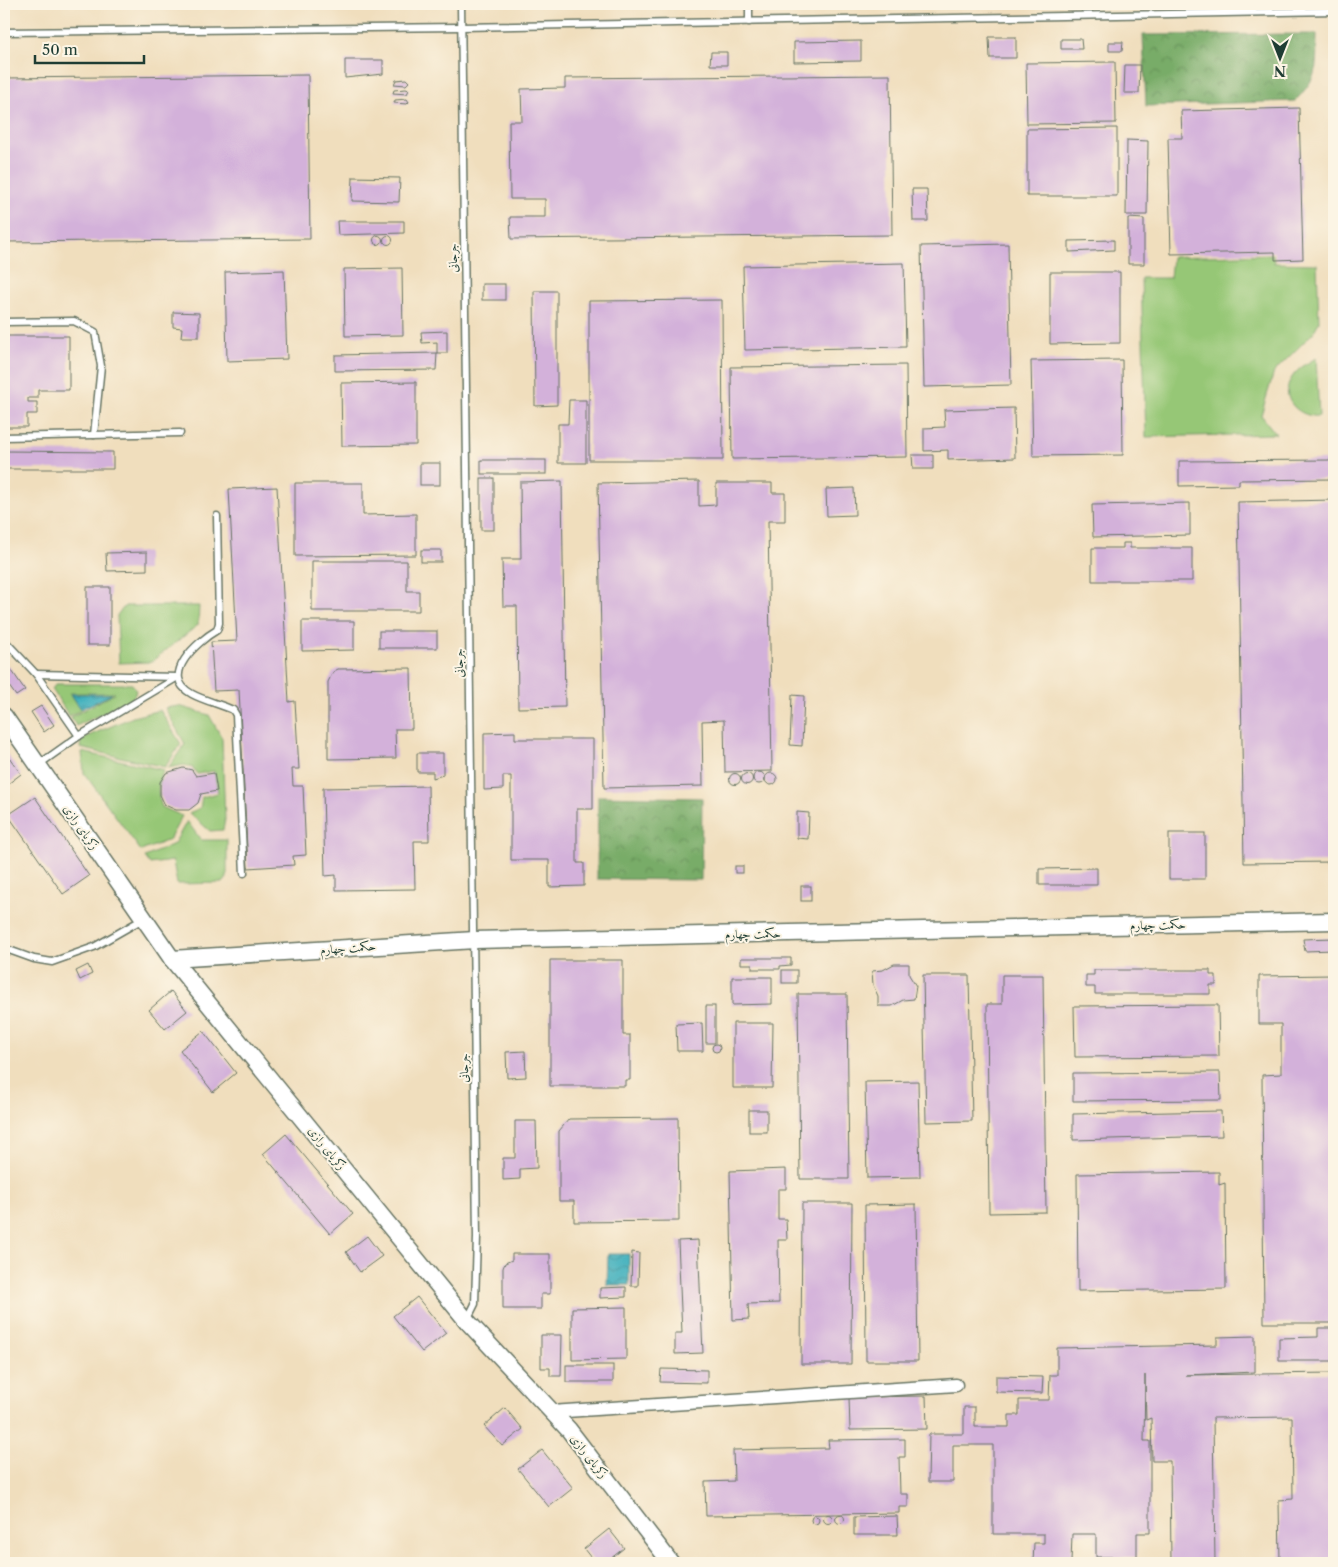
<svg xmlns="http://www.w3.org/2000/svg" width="1338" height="1567" font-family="'Libre Caslon Text',Amiri,serif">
<defs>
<pattern id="forest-crowns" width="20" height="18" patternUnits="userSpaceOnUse" patternTransform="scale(1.25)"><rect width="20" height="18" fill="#78ac67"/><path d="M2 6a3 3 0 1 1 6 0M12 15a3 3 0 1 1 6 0" fill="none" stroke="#628d56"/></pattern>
<pattern id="water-waves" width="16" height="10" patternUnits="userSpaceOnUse" patternTransform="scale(1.25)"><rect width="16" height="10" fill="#41b0bd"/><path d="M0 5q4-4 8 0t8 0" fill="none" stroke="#36909a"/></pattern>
</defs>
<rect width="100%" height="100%" fill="#fcf5e5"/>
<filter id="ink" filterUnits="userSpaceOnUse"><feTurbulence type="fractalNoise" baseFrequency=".02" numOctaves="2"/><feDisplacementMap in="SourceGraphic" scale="10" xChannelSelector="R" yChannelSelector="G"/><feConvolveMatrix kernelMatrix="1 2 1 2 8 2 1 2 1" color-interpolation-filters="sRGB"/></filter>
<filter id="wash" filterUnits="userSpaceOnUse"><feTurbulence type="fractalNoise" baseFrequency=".0096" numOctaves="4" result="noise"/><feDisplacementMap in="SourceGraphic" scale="20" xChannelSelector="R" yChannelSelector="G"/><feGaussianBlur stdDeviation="1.12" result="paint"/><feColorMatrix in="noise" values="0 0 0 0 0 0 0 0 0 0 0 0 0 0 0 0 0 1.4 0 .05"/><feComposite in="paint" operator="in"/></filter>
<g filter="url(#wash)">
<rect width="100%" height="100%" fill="#f0debd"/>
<g fill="#96c776" stroke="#5a8255">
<path d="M1273 254 1274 263 1317 264 1319 322 1313 333 1274 372 1261 415 1276 434 1146 437 1141 278H1170L1172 257Z"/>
<path d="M1316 358 1319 416C1301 418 1280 401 1290 381 1295 370 1306 364 1316 358Z"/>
<path d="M125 606H199L198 625 151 662 119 663 117 615Z"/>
<path d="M56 684H132C138 690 136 694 131 700L76 726 71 717 115 693H70L81 710 69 716 52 689Z"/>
<path d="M179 706 209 715 222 738 225 820 223 830 210 831 189 813 200 808 202 797 218 793 214 771 197 774 193 768 184 765 168 768 185 744 165 708Z"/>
<path d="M160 710 181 744 165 767 80 748 81 739 133 717Z"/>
<path d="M82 752 164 770C157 784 157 793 162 807L182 816 169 840 141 851 84 773Z"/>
<path d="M187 821 201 840H227V878L223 883 177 884 173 861 150 864 145 857 174 844Z"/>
</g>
<g fill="url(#forest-crowns)" stroke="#4c744e">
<path d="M1317 34C1316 68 1320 75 1295 101L1146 106 1143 35Z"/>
<path d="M598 796 702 798 701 880 597 879Z"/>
</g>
<g fill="url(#water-waves)" stroke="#307678">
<path d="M71 694H112L81 709Z"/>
<path d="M608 1254H629V1285H607Z"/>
</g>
<g id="blocks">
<g fill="#d3b1da">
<path d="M989 37H1016V58H990Z"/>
<path d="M1061 39H1081L1082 49H1061Z"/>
<path d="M861 41V61L794 62V42Z"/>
<path d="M1109 42H1123L1122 51H1109Z"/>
<path d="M711 52H727V65H710Z"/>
<path d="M345 60H383V74L345 78Z"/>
<path d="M1115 62 1116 123 1027 124 1026 63Z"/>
<path d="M1125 65H1140L1139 93H1124Z"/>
<path d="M308 75 310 239 4 242V78Z"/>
<path d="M890 75 892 235 511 239 510 217H545V199H510L509 121H522L521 89 565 88V78Z"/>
<path d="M406 79 409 82 406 85 394 84 396 80Z"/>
<path d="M406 89 409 90 407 94 393 93 394 90Z"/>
<path d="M407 99 409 102 407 104 394 103 395 100Z"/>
<path d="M1299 108 1303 259 1275 260V252L1171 254 1168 138H1182L1181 111Z"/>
<path d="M1117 128V196H1027V129Z"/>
<path d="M1127 140 1148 141 1147 215H1126Z"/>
<path d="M353 177 400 178 399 202 352 201Z"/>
<path d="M912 189H927L928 221H913Z"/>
<path d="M1128 218 1144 219V264H1128Z"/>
<path d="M337 221H404V233L338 235Z"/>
<circle cx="378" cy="240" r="4.5"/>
<circle cx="388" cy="240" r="4.5"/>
<path d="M1114 240V250L1069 252V241Z"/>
<path d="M1008 244 1011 385 924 387 921 246Z"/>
<path d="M904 263 906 347 745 350 743 266Z"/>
<path d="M402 268 403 335 345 336 344 269Z"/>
<path d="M284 270 287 359 227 361 225 272Z"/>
<path d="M1050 272H1120V343L1050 344Z"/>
<rect x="482" y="284" width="23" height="16"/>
<path d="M534 291H557V405L535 406Z"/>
<path d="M722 300 723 460H589V301Z"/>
<path d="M173 312 199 313V337H181L182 328 173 327Z"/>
<path d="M447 331V353H437V342L422 343 421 332Z"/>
<path d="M4 336H69V390H38V398H28V402H37V414H27V427H4Z"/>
<path d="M437 353 436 370 335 371V355Z"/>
<path d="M1122 360 1123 455 1033 456 1031 361Z"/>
<path d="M906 365 907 457 732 459 731 367Z"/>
<path d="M416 382V445L342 446 341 383Z"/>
<path d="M569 400H586V463H558V424H568Z"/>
<path d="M1014 408 1015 458 948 460V450L924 451V428L945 427 944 410Z"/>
<path d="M4 451 113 452V469H4Z"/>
<path d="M912 455H933V469H913Z"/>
<rect x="481" y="460" width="65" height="14"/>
<path d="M1334 460V479L1239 480V485L1179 486V461Z"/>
<rect x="420" y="463" width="20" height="22"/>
<rect x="481" y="478" width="13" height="52"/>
<path d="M562 481 565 707 518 708 517 606H503L502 559H521L520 482Z"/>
<path d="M699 481V506L716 505V483H772V493H785V521H768L772 771 725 772 724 720 702 721 703 786 604 788 598 483Z"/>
<path d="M295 483H363V515L416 514V555L295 556Z"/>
<path d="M277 487 289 702 295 701 299 769H292L293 786H303L306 855 293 856 294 865 248 868 239 690 214 691 211 642 237 641 229 489Z"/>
<path d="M854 488 855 515 827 516 826 489Z"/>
<path d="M1334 500V862L1244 863 1238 502Z"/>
<path d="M1190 503V535L1093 537 1092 505Z"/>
<path d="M1123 543H1130V548H1192V581H1092V548H1123Z"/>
<rect x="421" y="550" width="20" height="12"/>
<path d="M147 552V570L107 571 106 553Z"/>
<path d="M312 561H407V591H419V611H312Z"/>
<rect x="87" y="587" width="23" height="58"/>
<path d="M302 621H354V650L302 651Z"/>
<rect x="379" y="631" width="58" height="17"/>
<path d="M8 665 25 690 16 696 4 679V668Z"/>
<path d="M411 668 412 729H395L396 758 328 759V682L333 672 338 669Z"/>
<path d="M792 695 804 696 802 746 790 745Z"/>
<path d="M41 706 54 725 44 732 31 712Z"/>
<path d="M515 732V739H593V809H577V863H584V886L549 887V860H511V776H503V789L484 790V733Z"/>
<path d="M4 750 21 774 4 787Z"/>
<path d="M417 753H443V775L433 778V772H417Z"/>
<path d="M183 768 192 770 196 776 214 773 217 791 201 794 198 803 189 810H176L165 805 160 795V782L166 773Z"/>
<circle cx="759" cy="778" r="6"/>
<circle cx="771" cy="779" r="6"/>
<circle cx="735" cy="779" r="5.5"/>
<circle cx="747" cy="779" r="5.5"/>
<path d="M428 786 429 841H414L415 889 336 890V875L325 876 323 788Z"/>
<path d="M35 797 89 876 63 894 8 815Z"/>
<path d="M797 812 809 813 808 839 797 838Z"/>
<rect x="1169" y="833" width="36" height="46"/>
<rect x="735" y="866" width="8" height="7"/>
<path d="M1097 868V885H1039V869Z"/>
<rect x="801" y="886" width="10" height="15"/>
<path d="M1334 938V950L1305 951 1303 939Z"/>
<path d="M741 958H791V965L780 966V969H752V964H741Z"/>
<path d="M550 960H623V1035H630V1080H625V1086H550Z"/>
<path d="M894 964H909V975L916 986 914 999 903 1000 892 1006H878V996L873 985 872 971 883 970Z"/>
<path d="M88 965 92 974 80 980 76 971Z"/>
<rect x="782" y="970" width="15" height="13"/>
<path d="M1094 970H1210V975H1216V985H1210V994H1095V987H1086V975H1094Z"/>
<path d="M923 975H969L972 1121 926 1122Z"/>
<path d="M1002 975H1043L1046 1212 989 1213 987 1004H1002Z"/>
<path d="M1334 975V1323H1264L1262 1075 1281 1074V1024H1259V976Z"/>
<path d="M732 977H772V1004L732 1005Z"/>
<path d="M171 991 187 1011 165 1029 149 1010Z"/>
<path d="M798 994H847L849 1179H800Z"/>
<path d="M1218 1005 1219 1056 1075 1057 1074 1006Z"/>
<rect x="706" y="1006" width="9" height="37"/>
<path d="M702 1023 703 1051H677L676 1024Z"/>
<path d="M733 1023H773L772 1088H733Z"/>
<path d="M203 1031 236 1073 213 1092 180 1050Z"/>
<circle cx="716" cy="1048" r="4"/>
<path d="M525 1051 526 1077 507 1078 506 1052Z"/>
<path d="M1220 1072 1221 1100 1073 1101V1073Z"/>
<path d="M918 1081 920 1177 867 1178 865 1082Z"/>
<rect x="749" y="1110" width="18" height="22"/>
<path d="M1221 1111 1222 1136 1073 1140V1114Z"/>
<path d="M678 1118 679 1221 574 1222V1201H559V1131L569 1119Z"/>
<path d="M515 1121H536L537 1168 520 1169V1179L503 1180V1158H515Z"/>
<path d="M286 1134 353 1214 330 1234 263 1154Z"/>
<path d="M786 1169V1189H778V1219H786L787 1240H778L779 1303 748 1304 749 1319 733 1320 730 1171Z"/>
<path d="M1219 1172V1185L1225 1183 1226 1289 1078 1291 1077 1174Z"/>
<path d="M802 1203H852L851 1364H801Z"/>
<path d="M916 1204 918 1361H866L865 1205Z"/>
<path d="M367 1236 382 1256 360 1272 346 1252Z"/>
<path d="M698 1240 703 1353 675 1354V1333H682L678 1241Z"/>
<path d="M632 1252 639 1253 638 1286H631Z"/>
<path d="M512 1254H550V1294H541V1309H503V1268L505 1263 512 1260Z"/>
<path d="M626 1287V1297L600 1298V1288Z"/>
<path d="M417 1297 446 1333 422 1352 393 1316Z"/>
<path d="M626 1307V1359L572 1360V1308Z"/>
<path d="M1318 1328H1334V1361H1279V1338L1318 1337Z"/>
<path d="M541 1335H562L561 1376H550V1368H541Z"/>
<path d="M1255 1336V1372L1186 1375 1334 1373V1563H1280L1279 1500 1293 1499 1292 1417 1213 1418 1215 1563H1171L1170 1461H1152L1151 1418 1146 1420 1145 1375 1144 1441H1150V1533H1137V1557H1096V1534H1072L1071 1563H1033L1034 1543H1044V1534H993V1445H953V1482H928L929 1434H964V1407H975V1427H1009V1415H1019V1400H1049L1050 1375H1057V1348L1217 1345V1337Z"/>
<rect x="566" y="1365" width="47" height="17"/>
<path d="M661 1369 707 1370V1383L660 1382Z"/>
<path d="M996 1376 1043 1377 1042 1393 996 1392Z"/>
<path d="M926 1396 927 1429 850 1430 849 1397Z"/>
<path d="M505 1408 523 1429 502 1446 484 1426Z"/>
<path d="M905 1439V1457H899L900 1494H908V1507H899V1513L706 1516 705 1482 734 1481 733 1450 829 1448 828 1440Z"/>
<path d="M542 1450 573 1488 549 1507 518 1469Z"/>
<circle cx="840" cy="1519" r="4.5"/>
<circle cx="828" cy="1519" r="4.5"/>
<circle cx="815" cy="1520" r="4"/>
<path d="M897 1516 898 1535H854V1517Z"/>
<path d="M609 1529 624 1548 605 1563H595L584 1549Z"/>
</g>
</g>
</g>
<g filter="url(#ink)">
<use href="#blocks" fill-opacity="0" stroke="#687564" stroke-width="1"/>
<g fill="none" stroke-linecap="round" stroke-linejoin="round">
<g stroke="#687564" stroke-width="9">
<g id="service">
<path d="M461 4 477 1237 475 1304 468 1318"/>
<path d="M749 22V4"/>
<path d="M4 32 461 27 1334 11"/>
<path d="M4 322 74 321 95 332 101 366 94 435"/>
<path d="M4 437 180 433"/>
<path d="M217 516 219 623 217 630C198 641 158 676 192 694 205 701 220 704 233 710L236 715 244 873"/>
<path d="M6 642 36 674 79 736"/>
<path d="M36 674 177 677"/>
<path d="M38 765 79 736 178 677"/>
<path d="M4 951 9 950 34 959 52 962 94 947 143 919"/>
</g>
</g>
<g stroke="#687564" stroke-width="15">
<path id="minor" d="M551 1412 956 1385"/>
</g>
<g stroke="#687564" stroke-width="19">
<g id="tertiary">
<path d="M4 716 172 959 467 1321 569 1430 671 1563"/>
<path d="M172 959 475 940 1334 921"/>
</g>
</g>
<use href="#service" stroke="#fff" stroke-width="6"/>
<use href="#minor" stroke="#fff" stroke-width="12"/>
<use href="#tertiary" stroke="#fff" stroke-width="16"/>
</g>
</g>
<g text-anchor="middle" stroke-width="4" stroke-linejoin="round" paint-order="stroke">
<g font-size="12" fill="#1f3d34" stroke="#fcf5e5">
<text transform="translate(453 258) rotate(-91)" y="4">جرجانی</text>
<text transform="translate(459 663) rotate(-91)" y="4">جرجانی</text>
<text transform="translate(81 827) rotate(55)" y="4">زکریای رازی</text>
<text transform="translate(1158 925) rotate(-1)" y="4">حکمت چهارم</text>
<text transform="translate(753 934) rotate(-1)" y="4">حکمت چهارم</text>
<text transform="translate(348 948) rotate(-4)" y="4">حکمت چهارم</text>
<text transform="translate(464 1068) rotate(-90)" y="4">جرجانی</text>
<text transform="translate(327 1148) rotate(51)" y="4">زکریای رازی</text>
<text transform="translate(589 1456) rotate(52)" y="4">زکریای رازی</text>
</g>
</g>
<rect width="1338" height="1567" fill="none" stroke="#fcf5e5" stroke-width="20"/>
<g transform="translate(1280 58) rotate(180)" stroke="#fcf5e5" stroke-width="4" paint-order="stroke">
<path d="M0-4L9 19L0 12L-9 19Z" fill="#1f3d34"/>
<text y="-8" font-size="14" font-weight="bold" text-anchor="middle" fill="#1f3d34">N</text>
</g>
<path d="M35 55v8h109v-8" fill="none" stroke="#1f3d34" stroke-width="2.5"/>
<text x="42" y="55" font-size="15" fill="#1f3d34" stroke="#fcf5e5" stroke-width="4" paint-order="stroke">50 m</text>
</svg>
